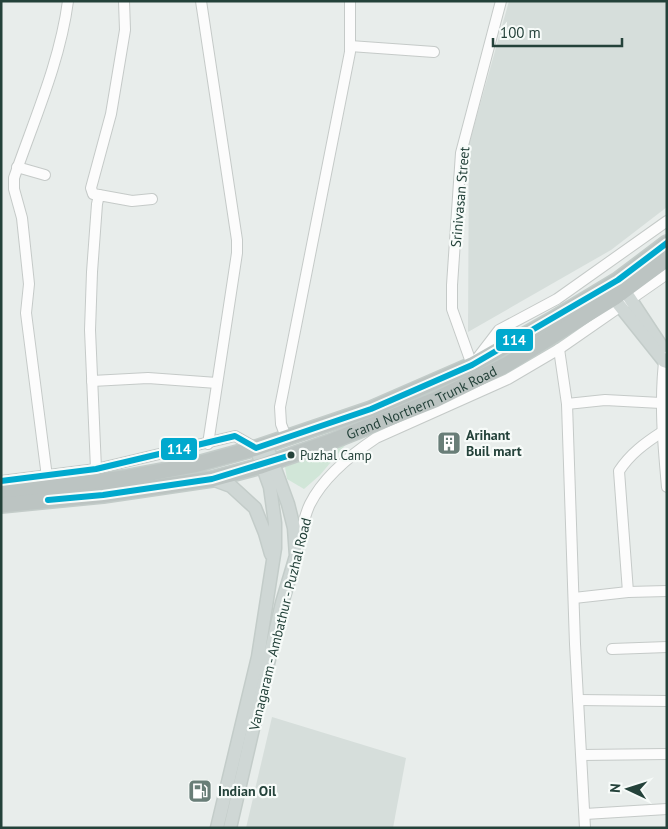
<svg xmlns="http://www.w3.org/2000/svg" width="668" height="829" font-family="'PT Sans',sans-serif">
<rect width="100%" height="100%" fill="#e8edeb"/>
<g fill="#d6dedb">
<path d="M509 1H667V207L611 250 468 332 469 144Z"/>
<path d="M272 717 406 758 393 828H246Z"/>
</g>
<path fill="#d1e6d8" d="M347 443 320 475 304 489 287 479 285 467Z"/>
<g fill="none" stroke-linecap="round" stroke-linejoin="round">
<g stroke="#c5cac8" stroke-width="12">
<g id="minor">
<path d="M201 1 237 240V253L208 444"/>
<path d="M350 46 434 52"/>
<path d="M17 167 45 175"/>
<path d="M99 195 93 194 91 188 111 114 125 30 124 1"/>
<path d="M559 349 567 404 575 644 585 828"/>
<path d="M665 354C659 399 663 443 667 487"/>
<path d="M476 360 499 330 557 299 667 221"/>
<path d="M472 365 452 309V285L461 153 501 1"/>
<path d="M92 381 148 378 217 383"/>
<path d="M567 404 605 400 661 403"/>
<path d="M286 437 281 424 280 407 350 52V1"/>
<path d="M96 469 90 330 92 272 97 204 99 195 132 201 152 199"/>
<path d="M47 477 26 313 29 284 22 218 14 189V178C34 120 60 62 68 1"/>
<path d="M1 481 96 469 235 436 256 448"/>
<path d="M297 550C301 536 303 518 310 504 323 478 352 454 376 438L508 379 559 349 667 274"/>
<path d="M628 592 619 471C630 454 645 443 662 432"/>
<path d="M574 598 628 592 667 591"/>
<path d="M612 649 667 647"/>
<path d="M578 700 667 701"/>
<path d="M582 755 667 754"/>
<path d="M585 814 667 809"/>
</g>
</g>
<g stroke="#c3ccc9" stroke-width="15">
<g id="major">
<path d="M619 282 662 347"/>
<path d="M608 291 664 361 667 362"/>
<path d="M212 479 231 486 255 508 265 533 271 554"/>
<path d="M217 828 258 657 275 548V523L270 487 256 448"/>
<path d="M230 828 282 603 296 556 294 528 288 504 266 444"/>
</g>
</g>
<g stroke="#c3ccc9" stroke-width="18">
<g id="highway">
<path d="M1 493 124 478 194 465 256 448 371 409 472 365 555 318 618 280 667 243"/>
<path id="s1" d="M1 505 103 495 212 479 261 466 330 442 435 400 506 365 614 298 667 259"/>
</g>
</g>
<use href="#minor" stroke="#fcfcfc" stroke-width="10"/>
<use href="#major" stroke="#cfd7d5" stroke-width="12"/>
<use href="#highway" stroke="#bcc4c2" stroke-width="15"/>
<g stroke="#f7fbf9" stroke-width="10">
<g id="bus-1">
<path d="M1 481 96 469 235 436 256 448 371 409 472 365 618 280 667 243"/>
<path d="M48 500 103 495 212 479 291 455"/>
</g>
</g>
<use href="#bus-1" stroke="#00a9ce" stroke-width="6"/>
</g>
<defs>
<g id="building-square" transform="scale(1.25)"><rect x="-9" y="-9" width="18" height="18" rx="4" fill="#697e78" stroke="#f7fbf9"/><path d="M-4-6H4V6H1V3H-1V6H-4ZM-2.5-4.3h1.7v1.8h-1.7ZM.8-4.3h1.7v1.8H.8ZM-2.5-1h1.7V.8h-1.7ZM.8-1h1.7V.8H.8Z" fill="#fff"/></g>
<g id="fuel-square" transform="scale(1.25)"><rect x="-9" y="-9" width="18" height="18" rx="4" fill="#697e78" stroke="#f7fbf9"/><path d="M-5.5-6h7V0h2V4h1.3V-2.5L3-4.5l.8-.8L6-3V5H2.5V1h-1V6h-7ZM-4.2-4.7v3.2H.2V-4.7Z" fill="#fff"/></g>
</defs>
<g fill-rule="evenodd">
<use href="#building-square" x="449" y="443"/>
<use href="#fuel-square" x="200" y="791"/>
</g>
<circle fill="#24423a" stroke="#f7fbf9" stroke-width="2" cx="291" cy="455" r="4.5"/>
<g text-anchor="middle" stroke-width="4.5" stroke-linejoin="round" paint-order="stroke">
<g font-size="13" fill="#24423a" stroke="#f7fbf9" text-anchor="start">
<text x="300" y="460">Puzhal Camp</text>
</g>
<g font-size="14" fill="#24423a" stroke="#f7fbf9">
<text transform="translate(460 197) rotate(-85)" y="5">Srinivasan Street</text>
<text dy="5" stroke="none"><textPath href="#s1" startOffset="436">Grand Northern Trunk Road</textPath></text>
<text transform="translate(280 624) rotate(-76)" y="5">Vanagaram - Ambathur - Puzhal Road</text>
</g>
<g font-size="14" font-weight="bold" fill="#24423a" stroke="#f7fbf9" text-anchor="start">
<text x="466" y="440">Arihant<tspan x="466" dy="16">Buil mart</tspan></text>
<text x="218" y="796">Indian Oil</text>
</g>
</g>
<g stroke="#f7fbf9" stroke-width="2">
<rect x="495" y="328" width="39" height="24" rx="5" fill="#00a9ce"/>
<rect x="160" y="437" width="38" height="24" rx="5" fill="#00a9ce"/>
</g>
<g font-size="14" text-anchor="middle" font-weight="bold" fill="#fff">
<text x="514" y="345">114</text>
<text x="179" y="454">114</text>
</g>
<rect width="668" height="829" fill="none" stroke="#24423a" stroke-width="5"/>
<g transform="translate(628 789) rotate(274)" stroke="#f7fbf9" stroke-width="4" paint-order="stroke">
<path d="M0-4L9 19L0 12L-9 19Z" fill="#24423a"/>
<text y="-8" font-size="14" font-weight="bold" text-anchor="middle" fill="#24423a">N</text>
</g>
<path d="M493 38v8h129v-8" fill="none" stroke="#24423a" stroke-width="2.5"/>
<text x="500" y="38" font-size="15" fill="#24423a" stroke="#f7fbf9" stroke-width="4" paint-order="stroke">100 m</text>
</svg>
